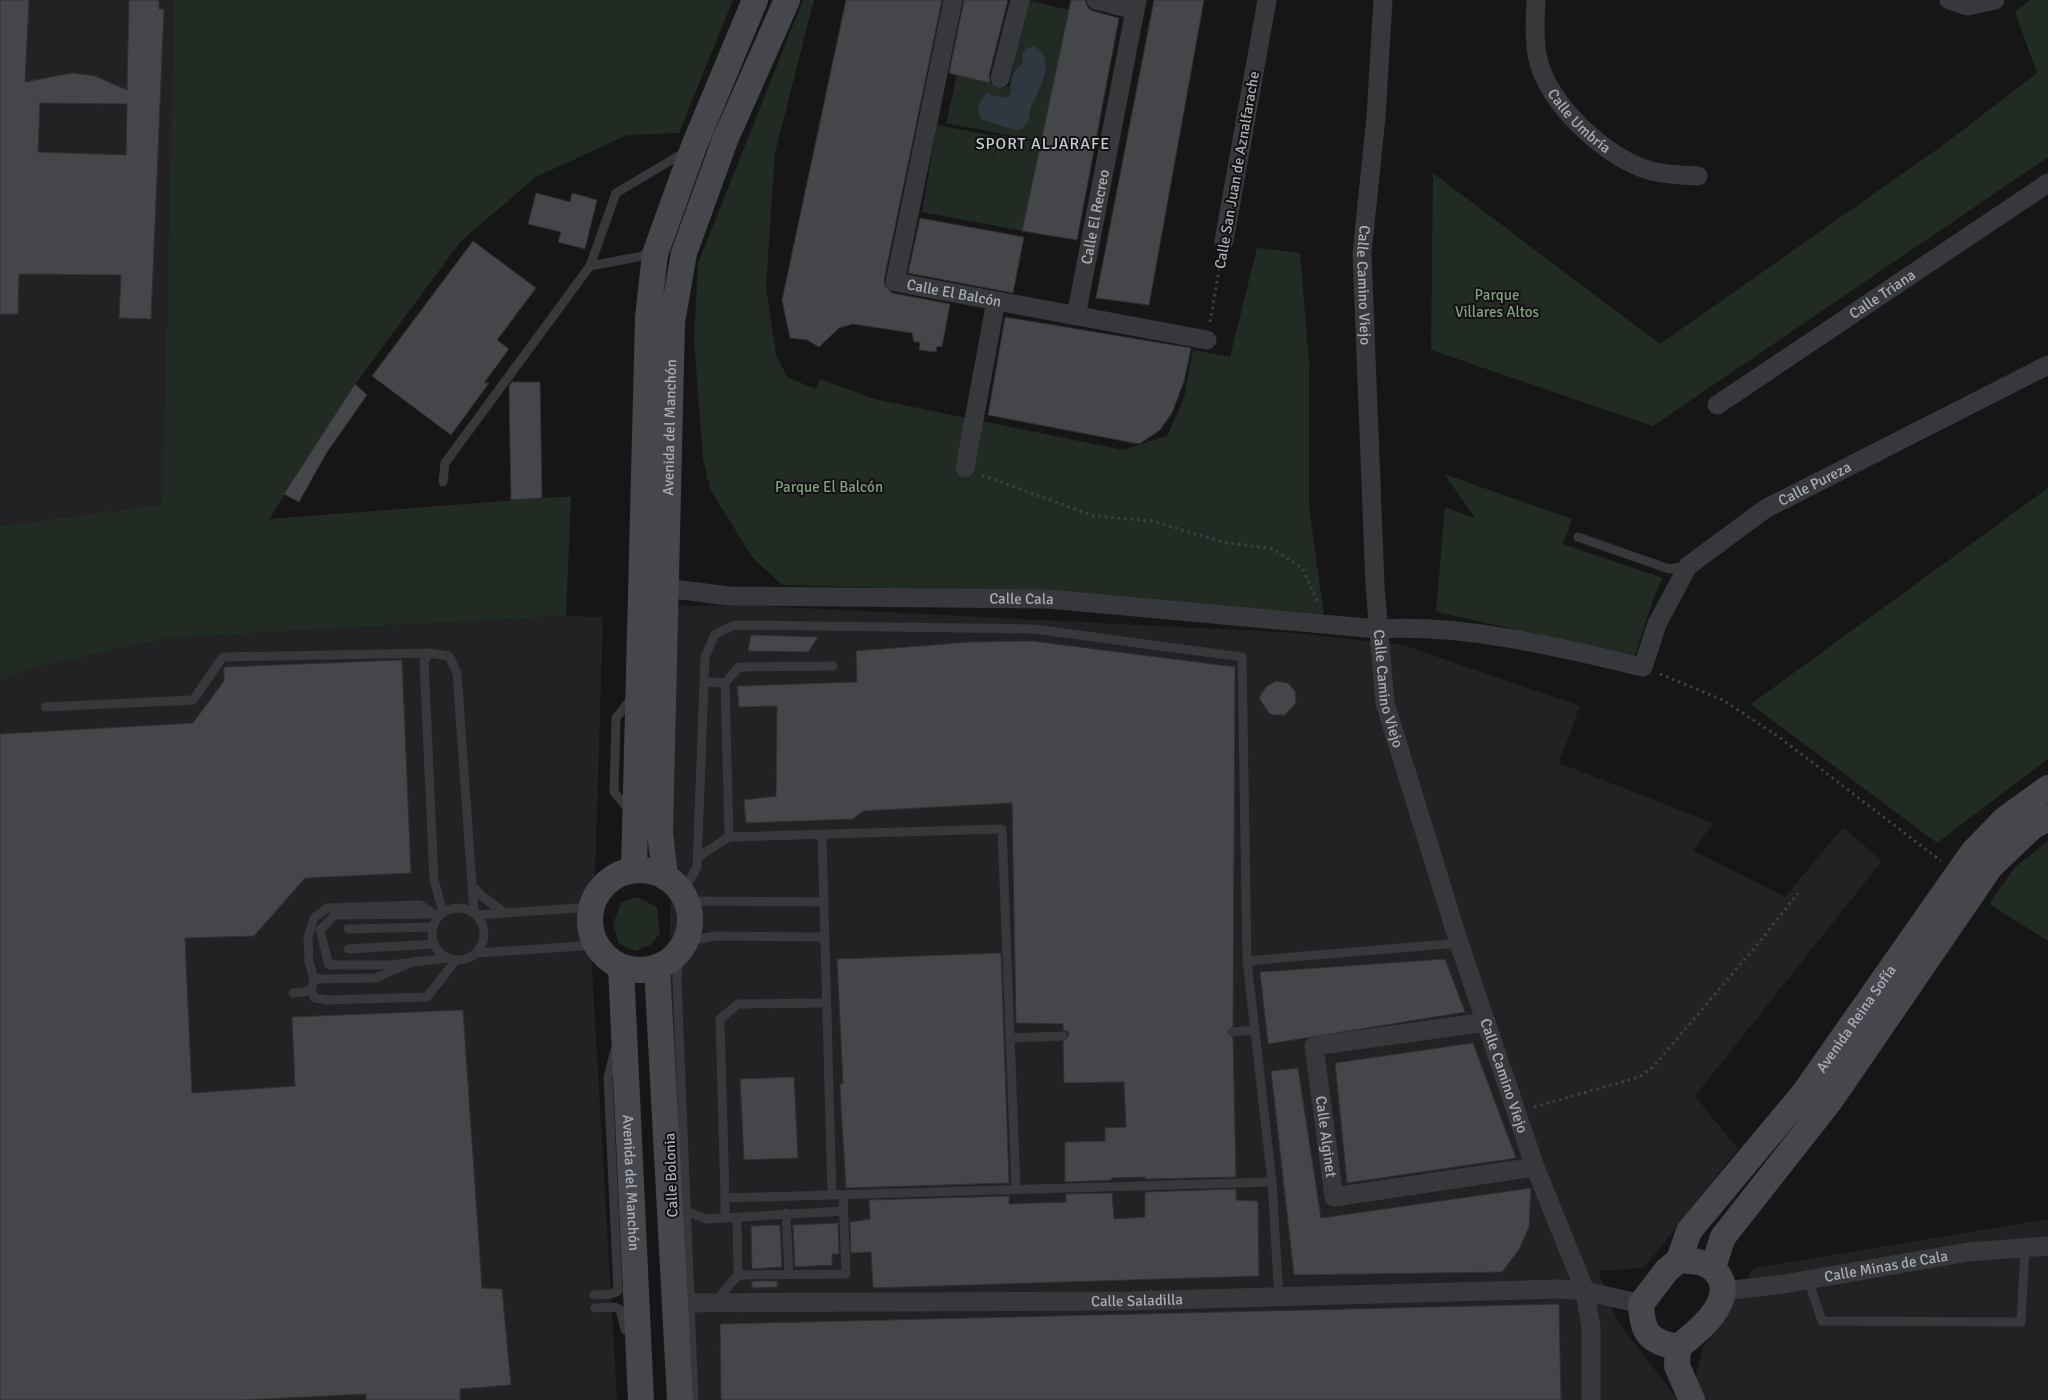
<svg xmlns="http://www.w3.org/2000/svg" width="2048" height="1400" font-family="Signika,sans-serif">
<rect width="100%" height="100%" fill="#161617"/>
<g fill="#222224">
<path d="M0 0H174L162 504 0 526Z"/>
<path d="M744 605 1297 633 1403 645 1580 706 1559 763 1713 823 1693 851 1785 897 1843 827 1882 861 1695 1096 1738 1149 1644 1268 1598 1271 1617 1320 1678 1400H690L668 1009 678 606Z"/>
<path d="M566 616 603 617 592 969 617 1400H0V681L32 668 169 638Z"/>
<path d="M2048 1219V1400H1688L1704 1346 1754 1268Z"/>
</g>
<g fill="#222a24">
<path d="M174 0H733L679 133 627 135 536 177 461 241 355 384 269 519 557 497H571L566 616 169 638 32 668 0 681V526L162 504Z"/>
<path d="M803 0H814L775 153 766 287 776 354 787 377 816 389 820 379 874 399 1123 450 1167 436 1184 398 1193 350 1230 357 1257 248 1300 253 1309 362V508L1324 615 1050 592 782 585 752 557 710 489 703 459 694 340 698 263Z"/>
<path d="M1027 0 1069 10 1044 142 946 123 957 75 1009 87Z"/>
<path d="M2030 0H2048V157L1653 426 1431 350 1433 173 1660 344 1946 143 2037 73 2015 12Z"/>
<path d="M937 125 997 136 993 163 999 135 1040 143 1022 231 922 212Z"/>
<path d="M1444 474 1572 519 1563 544 1663 578 1654 597 1635 655 1436 612 1445 507 1476 519Z"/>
<path d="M2048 488V759L1937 843 1751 704Z"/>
<path d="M2048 841V941L1989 904 2015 867Z"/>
<path d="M637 897 657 907 660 933 652 944 636 951 619 944 613 924 621 903Z"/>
</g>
<path fill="#30383f" d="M1034 46C1057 59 1041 86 1033 102 1027 114 1033 120 1020 130 1006 129 994 123 981 119 976 108 978 102 987 93L1003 98 1010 95C1014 79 1008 75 1023 63L1022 55 1028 48Z"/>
<g fill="#45464a" stroke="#303033" fill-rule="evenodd">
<path d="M0 0H29L25 82 72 73 95 76 127 90 129 0H159V9H164L151 319 119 318 121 275 19 274 18 314H0ZM40 103 127 104 126 155 38 152Z"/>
<path d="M846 0H942L884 280 885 286 892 293 950 304 942 347 937 346 936 352 919 350 920 342H914L912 333 853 324 839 328 819 347 807 340 790 338 782 300Z"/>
<path d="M964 0H1008L989 75 990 83 949 73Z"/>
<path d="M1071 0H1085L1088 8 1093 11 1119 18 1077 240 1022 231Z"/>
<path d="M1154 0H1204L1149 305 1096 298Z"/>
<path d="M536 193 570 202 572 193 597 200 585 249 558 242 561 232 528 224Z"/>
<path d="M920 218 1024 237 1013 293 908 273Z"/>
<path d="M473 241 536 288 497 340 509 349 484 383H489L451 435 372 376Z"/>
<path d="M1005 317 1191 348 1184 381 1172 413 1160 430 1139 444 988 415Z"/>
<path d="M512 382H540L542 498 511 500 509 386Z"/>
<path d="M355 384 367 395 327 452 299 502 284 494Z"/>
<path d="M751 635 818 637 808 652 748 651Z"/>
<path d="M1032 641 1235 667 1233 1026 1227 1032 1233 1038 1236 1177 1145 1179V1177L1111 1178 1112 1180 1065 1182V1142L1105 1141V1128L1126 1127 1124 1082 1064 1083 1063 1042 1069 1036 1068 1032 1063 1030V1024L1016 1023 1012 803 863 811 853 819 746 823 744 800 776 796 777 706 739 707 737 686 857 682 856 651 971 642Z"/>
<path d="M402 660 411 873 305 878 254 936 185 938 192 1093 295 1086 292 1017 463 1010 482 1288 502 1289 511 1385 460 1389V1400H366V1394L244 1400H0V734L193 723 224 681V667Z"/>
<path d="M1276 681 1288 683 1295 691 1296 703 1285 715H1274L1269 713 1259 698 1266 687Z"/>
<path d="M1001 953 1009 1183 846 1188 841 1107 840 1084H843L837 959Z"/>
<path d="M1445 959 1465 1012 1268 1044 1260 972Z"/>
<path d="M1473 1043 1516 1158 1347 1183 1335 1063Z"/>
<path d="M1298 1068 1321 1218 1531 1188 1529 1227 1518 1251 1502 1272 1294 1275 1271 1071Z"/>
<path d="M794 1077 798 1158 744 1160 740 1079Z"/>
<path d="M1236 1189V1200L1258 1201 1259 1276 873 1288 871 1252 851 1253 850 1222 870 1219 869 1200 1009 1196V1204L1066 1202V1194L1112 1193 1114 1219 1145 1217V1192Z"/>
<path d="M838 1223 839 1254H832V1265L795 1267 793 1225Z"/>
<path d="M776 1225 780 1226 782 1267 752 1269 751 1226Z"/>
<path d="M752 1281H777V1287L752 1288Z"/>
<path d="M1559 1304 1561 1400H721L720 1324Z"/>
</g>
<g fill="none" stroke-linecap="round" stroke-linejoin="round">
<g stroke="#3d3f43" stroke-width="3" stroke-dasharray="2.5 4" stroke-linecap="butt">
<path d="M1210 322 1221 259"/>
<path d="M982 475 1094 516 1152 521 1223 542 1273 549 1302 568 1319 604"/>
<path d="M1660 674 1723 700 1779 737 1941 861"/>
<path d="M1534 1107 1639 1077 1653 1067 1762 939 1798 893"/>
</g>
<g stroke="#37383c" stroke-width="9">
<path d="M653 254 590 266 616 193 685 152"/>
<path d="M443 482 445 463 590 266"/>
<path d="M1578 537 1669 569 1688 566"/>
<path d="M833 666 739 667 725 683 729 837 1002 829 1016 1189"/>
<path d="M704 682 725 683"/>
<path d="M45 707 193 700 223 657 429 653"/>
<path d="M630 811 614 792 616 718 631 699"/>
<path d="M822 836 832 1195"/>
<path d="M698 857 729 837"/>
<path d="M472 886 483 897 505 913"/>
<path d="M682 894 697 867 705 657 715 634 735 625 1034 629 1242 657 1247 961"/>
<path d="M686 901 824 902"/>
<circle cx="458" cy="934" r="26"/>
<path d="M443 912 434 880 424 661 429 653 449 656 457 673 474 913"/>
<path d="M435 914 335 915 320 930 329 965H390L447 958"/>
<path d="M476 915 591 907"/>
<path d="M348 929 433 927"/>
<path d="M684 942 716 936 825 937"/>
<path d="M348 949 434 944"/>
<path d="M679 950 677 981 694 1400"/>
<path d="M477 953 596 945"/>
<path d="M414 961 376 978 314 979 309 962 308 937 314 918 327 908 420 905 435 914"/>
<path d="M314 979 311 991 315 998 327 1000 427 997 456 960"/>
<path d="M293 993 311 991"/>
<path d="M827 1003 738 1004 720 1019 725 1198 1272 1182"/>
<path d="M1233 1032 1255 1030"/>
<path d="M1011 1038 1063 1036"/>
<path d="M725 1198V1218"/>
<path d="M686 1211 706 1219 844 1211"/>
<path d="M786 1213 789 1274"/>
<path d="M737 1217 738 1275"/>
<path d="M1808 1280 1822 1321 2021 1322 2025 1248"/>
<path d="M594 1295 611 1294 618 1291 608 1077 615 1050"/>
<path d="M1279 1298 1272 1182 1247 961 1459 943"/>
<path d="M715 1302 738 1275 846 1274 843 1195"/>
<path d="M595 1308 614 1307 620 1309 625 1330"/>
</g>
<g stroke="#37383c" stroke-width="19">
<path id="s1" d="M953 0 895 282 1207 340"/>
<path d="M1096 0 1135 10"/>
<path id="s2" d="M1383 0 1376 117 1362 253 1375 586 1385 703 1459 943 1535 1167 1585 1291 1641 1304"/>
<path id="s3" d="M1536 0C1535 23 1533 50 1542 72 1558 112 1607 157 1648 170 1664 175 1681 175 1698 176"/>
<path d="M1949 0 1968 6 1995 0"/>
<path d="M1000 78 1020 0"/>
<path d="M1224 241 1267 0"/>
<path id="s4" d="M1076 316 1137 0"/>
<path id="s5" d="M1717 405 2048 183"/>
<path d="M965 468 996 301"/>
<path id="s6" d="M666 588 729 596 1048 599 1378 629C1466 624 1558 647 1643 667L1657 624 1688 566 1765 509 2048 365"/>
<path id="s7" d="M1486 1022 1314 1046 1334 1197 1535 1167"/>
<path id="s8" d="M1724 1291 1784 1284 1968 1252 2048 1246"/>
<path id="s9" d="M675 1303 1126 1301 1558 1289 1585 1291 1591 1328V1400"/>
</g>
<g stroke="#46474c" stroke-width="26">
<path d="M634 870 648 317 655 254 694 146 755 0"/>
<circle cx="640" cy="920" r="50"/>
<path id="s10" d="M665 877 660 832 672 322 684 253 725 140 787 0"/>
<path id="s11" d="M621 967 641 1400"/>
<path d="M657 967 680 1400"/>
<path id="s12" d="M1679 1260 1689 1231 1804 1093 1973 852 2005 819 2048 788"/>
<path d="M1679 1260C1695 1261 1710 1261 1719 1276 1735 1303 1696 1333 1678 1347 1649 1342 1642 1333 1641 1304L1667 1270Z"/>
<path d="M1713 1267 1723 1237 1830 1101 1991 866 2032 827 2048 818"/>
<path d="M1678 1347 1677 1366 1692 1400"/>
</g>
</g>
<g text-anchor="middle" stroke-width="4" stroke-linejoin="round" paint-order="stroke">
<g font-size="15" fill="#a9adb6" stroke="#111112">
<text dy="5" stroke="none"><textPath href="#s3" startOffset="135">Calle Umbría</textPath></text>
<text transform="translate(1237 170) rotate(-80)" y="5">Calle San Juan de Aznalfarache</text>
<text dy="5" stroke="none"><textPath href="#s4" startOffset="101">Calle El Recreo</textPath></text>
<text dy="5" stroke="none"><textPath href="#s2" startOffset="286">Calle Camino Viejo</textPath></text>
<text dy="5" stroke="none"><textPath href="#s1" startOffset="348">Calle El Balcón</textPath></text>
<text dy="5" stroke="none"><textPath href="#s5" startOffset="199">Calle Triana</textPath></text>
<text dy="5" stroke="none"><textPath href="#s10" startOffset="450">Avenida del Manchón</textPath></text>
<text dy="5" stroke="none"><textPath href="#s6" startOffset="1245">Calle Pureza</textPath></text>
<text dy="5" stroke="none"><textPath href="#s6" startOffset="356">Calle Cala</textPath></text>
<text dy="5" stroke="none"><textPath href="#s2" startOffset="691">Calle Camino Viejo</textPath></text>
<text dy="5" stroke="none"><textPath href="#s12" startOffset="301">Avenida Reina Sofía</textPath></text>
<text dy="5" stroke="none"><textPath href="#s2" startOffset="1096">Calle Camino Viejo</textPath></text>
<text dy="5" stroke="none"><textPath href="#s7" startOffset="265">Calle Alginet</textPath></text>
<text transform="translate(671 1175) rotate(-92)" y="5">Calle Bolonia</text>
<text dy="5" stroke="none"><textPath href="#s11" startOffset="216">Avenida del Manchón</textPath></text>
<text dy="5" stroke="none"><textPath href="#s8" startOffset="164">Calle Minas de Cala</textPath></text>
<text dy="5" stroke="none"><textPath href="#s9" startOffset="462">Calle Saladilla</textPath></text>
</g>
<g font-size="15" fill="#839f86" stroke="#111112">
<text x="1497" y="300">Parque<tspan x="1497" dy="17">Villares Altos</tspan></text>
<text x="829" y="492">Parque El Balcón</text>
</g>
<g font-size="16" letter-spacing="1" fill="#caccd3" stroke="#111112">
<text x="1043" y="149">SPORT ALJARAFE</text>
</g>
</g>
</svg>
